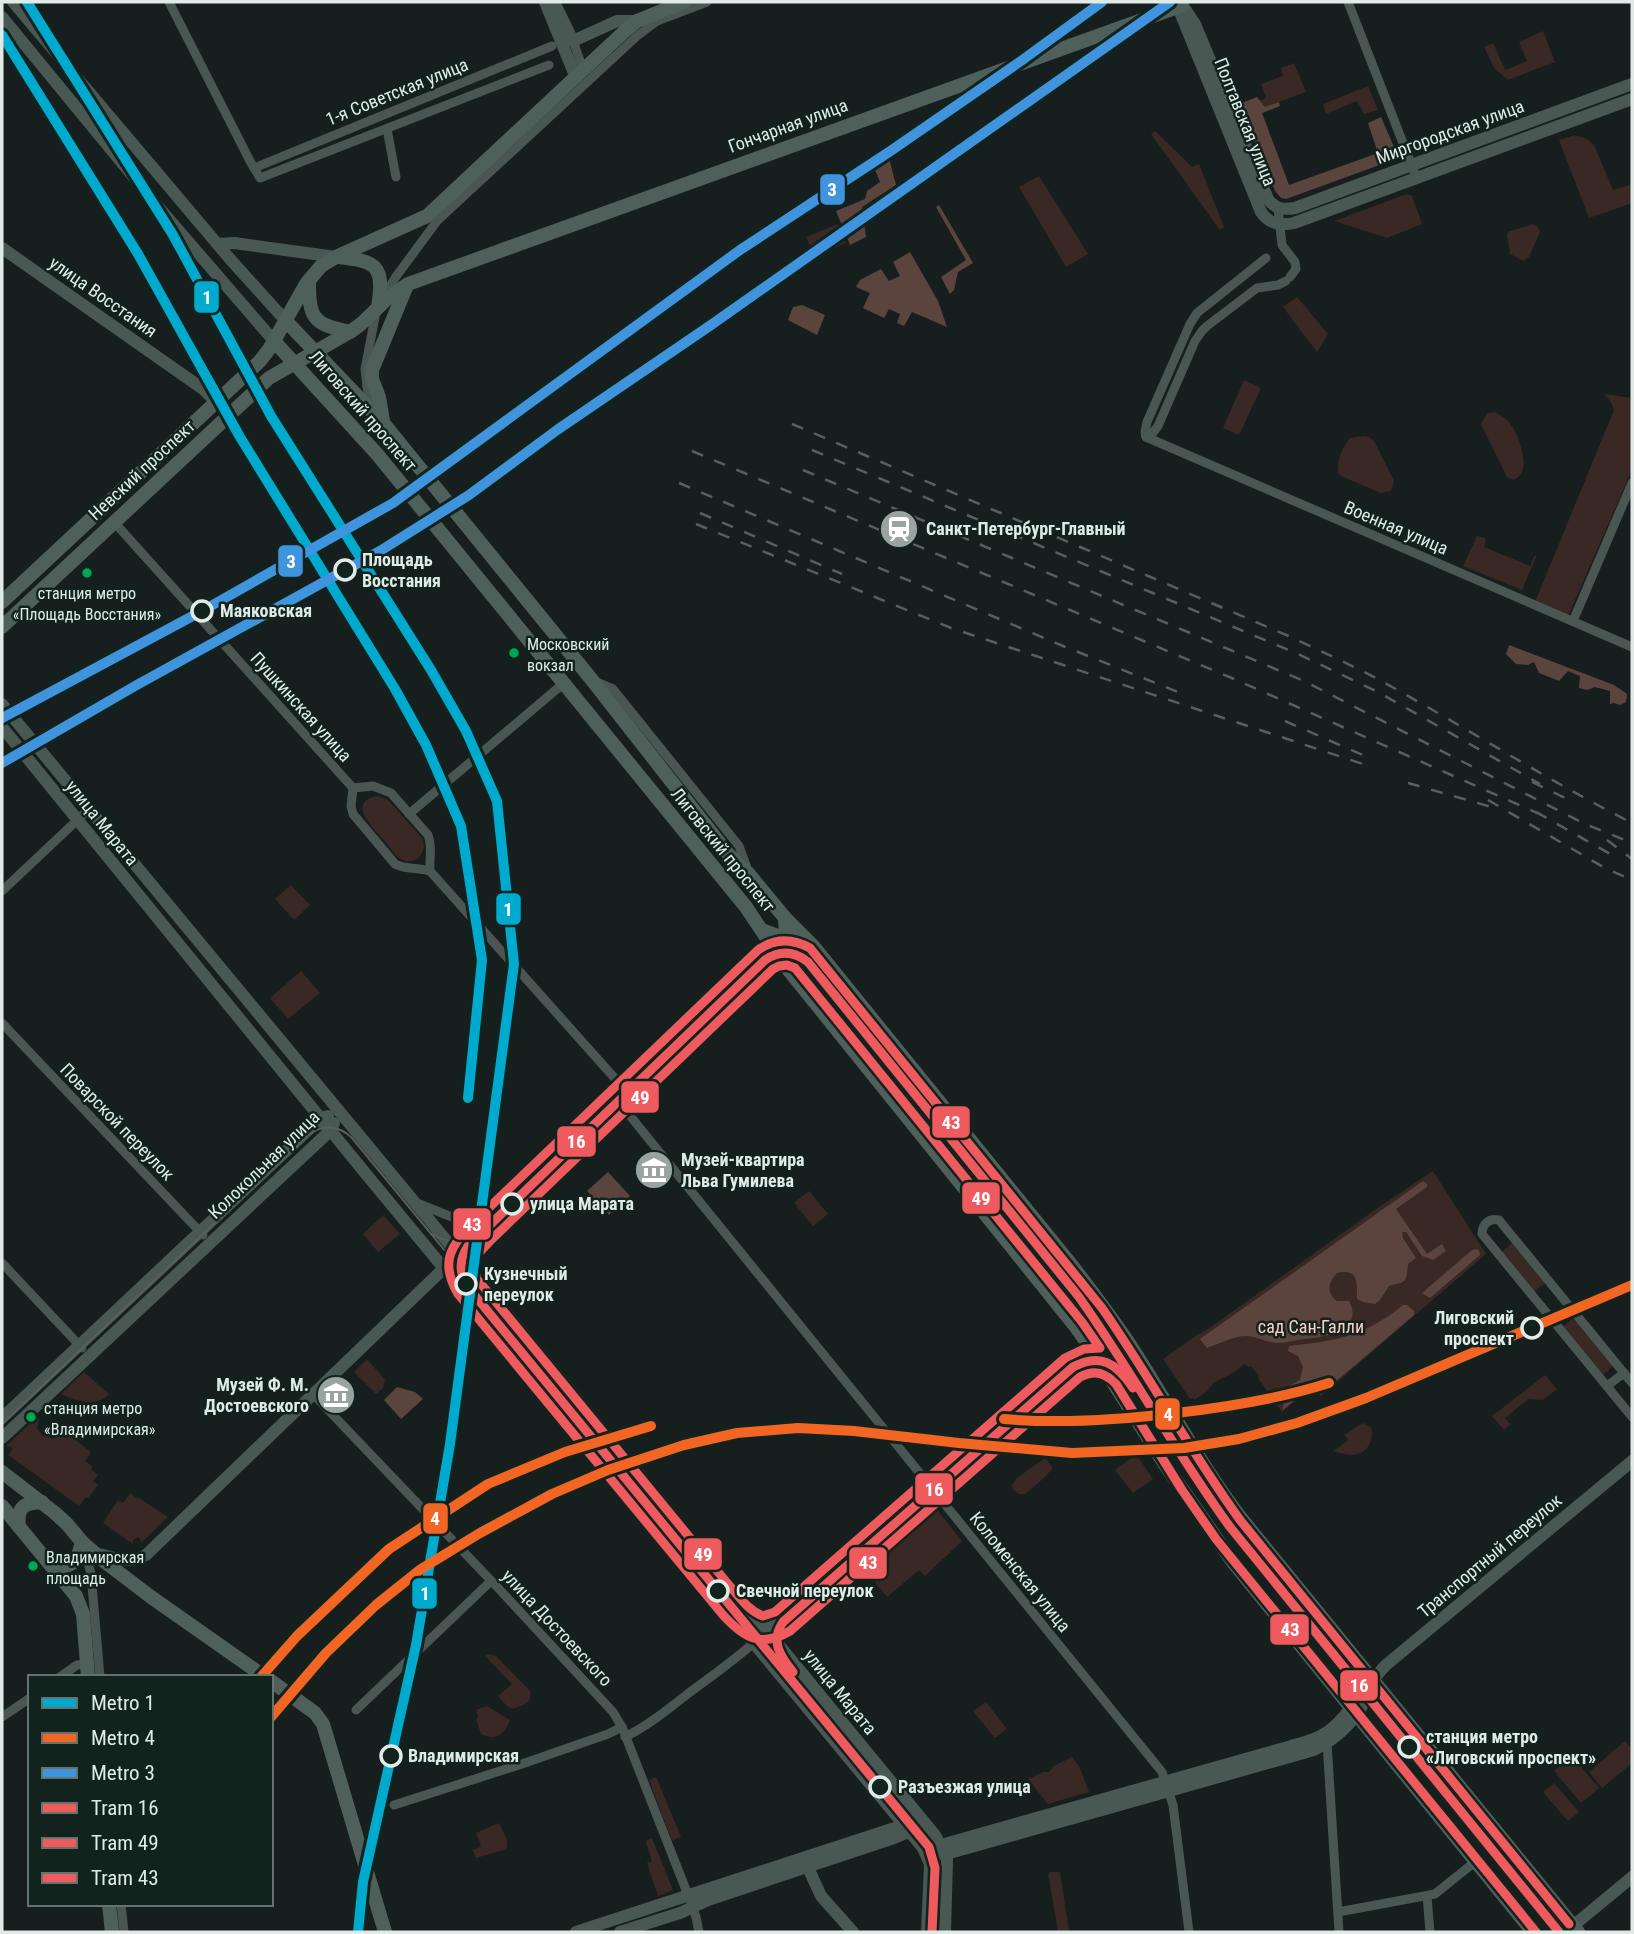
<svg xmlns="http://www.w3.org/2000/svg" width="1634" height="1934" font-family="'Roboto Condensed',sans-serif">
<rect width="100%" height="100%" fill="#161f1d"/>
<g fill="#392824">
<path d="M1543 31 1555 62 1508 80 1494 68 1484 47 1493 43 1505 70 1527 61 1519 42Z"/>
<path d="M1294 63 1306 92 1265 107 1260 101 1266 98 1261 84 1283 76 1281 68Z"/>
<path d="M1368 86 1378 110 1364 114 1357 101 1326 114 1323 104Z"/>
<path d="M1155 131 1192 167 1199 164 1224 227 1220 230 1151 134Z"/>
<path d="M1575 135 1587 139 1594 145 1613 190 1632 184V203L1589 218 1559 140Z"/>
<path d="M1039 176 1088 254 1066 267 1019 187Z"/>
<path d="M1407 194 1412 196 1422 224 1387 238 1334 221Z"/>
<path d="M838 224 846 243 815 257 806 237Z"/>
<path d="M1533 224 1538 227 1540 232 1529 257 1524 261 1510 254 1507 236 1508 232Z"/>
<path d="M1297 297 1328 334 1317 352 1283 307Z"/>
<path d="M1244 380 1261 388 1239 435 1223 428Z"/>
<path d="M1604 394 1632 398V470L1568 616 1535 602 1614 410 1611 402Z"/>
<path d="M1495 412C1496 413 1504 417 1505 418 1516 426 1528 459 1522 472 1520 477 1518 477 1514 480L1507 477 1481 424 1487 413Z"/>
<path d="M1363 436 1369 437 1374 441 1394 481 1391 491 1381 493 1341 476 1338 472C1336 461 1343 446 1350 438Z"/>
<path d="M1477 536 1485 538 1486 541 1484 547 1530 566 1534 557 1537 555 1522 590 1463 566Z"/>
<path d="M378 796 388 800 423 839 424 849 419 858C413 861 409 863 403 860 395 857 389 846 384 840 374 829 345 801 378 796Z"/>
<path d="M291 885 310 905 294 920 275 899Z"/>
<path d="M301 971 320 993 288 1019 270 998Z"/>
<path d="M1433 1171 1486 1254 1321 1396 1309 1389 1282 1412 1258 1378 1259 1376 1251 1366 1249 1367 1244 1364C1234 1374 1223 1377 1212 1384V1386L1208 1389 1209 1390 1194 1400 1193 1398 1190 1399 1163 1359 1197 1335 1211 1327 1379 1207Z"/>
<path d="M809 1191 828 1214 813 1226 794 1203Z"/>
<path d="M383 1215 400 1234 378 1252 363 1234Z"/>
<path d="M1512 1243 1545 1283 1534 1292 1502 1252Z"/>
<path d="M1573 1318 1613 1366 1603 1375 1563 1327Z"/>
<path d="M367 1359 385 1380 383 1388 376 1394 354 1372Z"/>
<path d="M84 1372 109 1394C95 1408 77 1401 61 1394Z"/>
<path d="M1545 1375 1557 1389 1543 1400 1528 1399 1505 1418 1510 1424 1504 1430 1492 1416Z"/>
<path d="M37 1417 39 1419 37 1429 43 1436 53 1438 60 1433 61 1429 91 1452 85 1461 92 1466 91 1470 98 1475 93 1481 98 1485 88 1498 86 1497 79 1506 7 1454H10L12 1448 9 1446H6Z"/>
<path d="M1363 1423 1371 1428C1375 1440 1367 1454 1353 1455 1347 1455 1340 1453 1334 1451L1348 1440 1344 1435Z"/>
<path d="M1136 1454 1153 1479 1133 1493 1115 1470Z"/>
<path d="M1045 1458 1053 1468 1044 1478 1025 1494H1018L1013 1489 1012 1485 1017 1478Z"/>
<path d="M130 1493 138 1499 139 1498 168 1517 141 1543V1540L138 1537 133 1540V1544L103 1523 118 1500 123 1503Z"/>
<path d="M934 1506 962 1541 925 1576 919 1570 887 1597 867 1572 864 1573 859 1568Z"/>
<path d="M489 1654 496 1656 530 1691C533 1704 522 1705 513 1709L507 1706 498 1696 512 1684 485 1656Z"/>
<path d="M986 1702 1007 1729 995 1738 973 1711Z"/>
<path d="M487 1706 510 1720C505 1735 495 1741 481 1734L476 1719 478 1717 476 1710Z"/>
<path d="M1625 1741 1632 1749V1763L1602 1788 1589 1772Z"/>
<path d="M1572 1756 1599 1788 1581 1803 1554 1771Z"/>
<path d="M1072 1757 1080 1768 1089 1792 1048 1804 1028 1779 1043 1772H1049L1054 1766Z"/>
<path d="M656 1777 681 1837 672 1841 649 1780Z"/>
<path d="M1554 1783 1579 1812 1568 1821 1543 1792Z"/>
<path d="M499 1823 507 1840V1847L504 1850 476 1858 473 1850 481 1846 476 1833Z"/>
<path d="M652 1838 673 1890 658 1896 647 1863 652 1861 646 1843 647 1840Z"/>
<path d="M1050 1872H1058L1060 1873 1069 1930 1066 1932 1058 1931 1048 1874Z"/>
</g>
<g fill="#5b443e">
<path d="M1257 97 1265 107 1279 102 1280 106 1262 113 1289 185 1378 153 1368 123 1381 117 1394 147 1393 156 1385 163 1286 199 1281 198 1275 191 1239 104Z"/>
<path d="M889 158 896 185 862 207 866 237 850 245 836 211 865 199 867 191 880 182 875 170Z"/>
<path d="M939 205 973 263 958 272 954 290 950 294 941 277 966 260 936 207Z"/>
<path d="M910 252 938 301 947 327 912 312 904 326 897 323 900 314 889 309 884 318 863 308 870 293 856 287 860 280 881 269 889 281 900 276 893 262Z"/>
<path d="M802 305 825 315 817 335 788 320 793 307Z"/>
<path d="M1509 645 1614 685 1627 694 1626 702 1620 705 1614 703 1610 704V691L1595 687 1587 690 1579 688 1580 676 1568 671 1559 681 1539 673 1534 662 1528 665 1516 664 1506 654Z"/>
<path d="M608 1172 630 1196 609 1215 587 1191Z"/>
<path d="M1423 1181 1427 1184V1187L1396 1209 1427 1254 1442 1244 1446 1251 1433 1260 1422 1256 1406 1232H1402L1403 1238 1416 1258 1408 1264C1406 1284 1407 1281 1389 1286L1380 1300 1375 1304 1363 1302 1357 1299C1357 1283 1359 1268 1337 1273 1328 1282 1326 1293 1337 1301H1349C1366 1333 1318 1338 1298 1340 1291 1341 1284 1343 1276 1343 1266 1342 1254 1335 1244 1336 1234 1336 1216 1345 1207 1348L1200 1339Z"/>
<path d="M1476 1249 1479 1250 1480 1255 1430 1298 1422 1293 1472 1250Z"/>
<path d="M1403 1305H1407L1414 1311V1315L1321 1394 1309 1388 1283 1410 1285 1388 1300 1380 1303 1367 1298 1356 1288 1351 1289 1346C1337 1341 1365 1336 1403 1305Z"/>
<path d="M397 1387 415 1392 423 1399 401 1419 384 1400Z"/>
</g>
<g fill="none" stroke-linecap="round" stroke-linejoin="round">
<g stroke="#4a5652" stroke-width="9">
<path d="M169 2 250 161 260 178 549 65"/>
<path d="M1348 2 1417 179"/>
<path d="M573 41 584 72"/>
<path d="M387 129 396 177"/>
<path d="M254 168 552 46"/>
<path d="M1278 208 1282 245 1295 262 1296 269 1290 277"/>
<path d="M1266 258 1197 313 1190 324 1147 422 1145 432 1146 437 1152 434 1158 426 1195 341 1202 331 1207 326 1257 288 1278 285 1286 281"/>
<path d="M382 299 395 278 437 221 637 36 657 21 707 2"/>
<path d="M371 408 367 387 365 369 376 312"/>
<path d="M1146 437 1632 647"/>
<path d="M114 522 353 788 351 806 353 814 395 864C406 870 418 867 430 871L627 1092"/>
<path d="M1573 621 1632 483"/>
<path d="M594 681 613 689 739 846 747 868"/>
<path d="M353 788 373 786 391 793 428 835C433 848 429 857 430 871"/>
<path d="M409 814 564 683"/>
<path d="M2 891 89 809"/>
<path d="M2 1023 203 1235"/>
<path d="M618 1101 1162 1772 1173 1805 1189 1932"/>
<path d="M417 1203 484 1230"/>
<path d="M2 1263 82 1348"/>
<path d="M1554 1321 1571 1308"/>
<path d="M1632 1383 1499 1220C1489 1218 1482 1224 1482 1234L1632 1417"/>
<path d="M1607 1386 1624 1373"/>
<path d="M313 1394 500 1590 613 1712 622 1727 688 1895 696 1917 699 1932"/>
<path d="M84 1547 91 1574 100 1677"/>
<path d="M60 1677 77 1665 87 1664"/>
<path d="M356 1710 491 1581"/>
<path d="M2 1717 30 1698"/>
<path d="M625 1737C647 1726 666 1711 685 1696 713 1675 742 1655 767 1631"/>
<path d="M1327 1743 1339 1932"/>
<path d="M394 1805 522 1764 608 1734 622 1727"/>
<path d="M1427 1896 1430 1932"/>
<path d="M121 1904 124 1932"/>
<path d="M1338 1912 1435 1894 1476 1861"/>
</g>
<g stroke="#4a5853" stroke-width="12">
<path d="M13 2 230 259 285 320"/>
<path d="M545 2 576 78"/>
<path d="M554 2 573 41 617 21H637"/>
<path d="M1178 7 1261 212C1269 224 1280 226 1294 223L1632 99"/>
<path d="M1185 9 1195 24 1268 199C1275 209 1283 210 1295 208L1632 84"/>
<path d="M2 17 160 209 274 341"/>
<path d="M218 244 234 243 336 257"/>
<path d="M2 248 203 389 216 402"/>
<path d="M2 704 470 1269 935 1835 947 1859 945 1932"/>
<path d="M2 727 366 1174 923 1848 930 1864 927 1932"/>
<path d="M2 1418 321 1118 328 1116"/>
<path d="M2 1438 331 1130 334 1123"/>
<path d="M95 1553C112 1557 130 1565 146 1555L781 944"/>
<path d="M767 1631 1118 1327"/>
<path d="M935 1848 941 1845 1288 1747C1300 1743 1314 1741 1324 1734 1345 1722 1367 1684 1386 1665L1632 1461"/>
<path d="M937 1854H946L1314 1750C1338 1738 1362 1716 1369 1689"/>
<path d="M805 1861 821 1896 853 1932"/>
<path d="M1573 1926 1632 1877"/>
<path d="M576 1932 904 1825H911"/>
<path d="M620 1932 680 1913 708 1900 894 1838 916 1829"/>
</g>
<g stroke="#4f605b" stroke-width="14">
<path d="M338 257C377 261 385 266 378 307"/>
<path d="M309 280C309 318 312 324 350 332"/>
<path d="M285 320 384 424 592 680 729 855 748 873 785 918 813 946 1073 1267C1093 1293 1112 1318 1130 1345 1167 1402 1199 1463 1240 1517L1578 1932"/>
<path d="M274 341 377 454 746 907 784 964 1076 1327 1099 1360 1166 1466 1233 1562 1533 1932"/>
<path d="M383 421 379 397 372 379V370L407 285"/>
<path d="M2 602 260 361 270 348 306 284 321 266 336 257 427 216 626 30 637 21 684 2"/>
<path d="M2 627 269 378 350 332 361 324 389 297 408 284 1178 7 1182 6 1180 2"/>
<path d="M762 930 786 939 785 918"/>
<path d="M2 1472 55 1513 67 1524 82 1542 105 1562 151 1597 265 1677"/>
<path d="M2 1506 76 1596 83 1614 88 1677"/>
<path d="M19 1527C17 1507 23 1503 42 1502"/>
<path d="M52 1566C74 1568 77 1562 82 1542"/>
<path d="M271 1681 315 1713 323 1724 385 1932"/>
<path d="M109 1904 112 1932"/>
</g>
<g stroke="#57605e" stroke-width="2">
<path d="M432 1234C450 1245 466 1243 483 1231"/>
<path d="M1073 1367C1092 1351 1101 1329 1085 1306"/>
<path d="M2 1424 308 1135C323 1124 339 1125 352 1138L781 1658"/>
</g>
<g stroke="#57605e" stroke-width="2.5" stroke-dasharray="12 12" stroke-linecap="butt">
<path d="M792 424 1291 637C1322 652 1354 666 1383 682 1467 728 1547 780 1632 823"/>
<path d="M812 450 1298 654 1378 692 1540 784"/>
<path d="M692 451 1234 679 1544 816"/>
<path d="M803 470 1304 681 1585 824 1632 843"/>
<path d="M679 483 1063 646 1178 692"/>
<path d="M700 513 842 574"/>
<path d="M696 524 951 628 1369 766"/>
<path d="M1285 721 1365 756"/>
<path d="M1532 782 1567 799"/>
<path d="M1408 783 1495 808"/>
<path d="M1488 800 1605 868 1632 880"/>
<path d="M1536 812 1612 855"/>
<path d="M1607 840 1632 859"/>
</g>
<g stroke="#12231e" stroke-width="14">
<g id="tram-1">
<path d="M793 1672C780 1656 770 1641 783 1622L1073 1367C1101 1352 1117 1364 1133 1388"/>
<path d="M932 1932 935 1868 929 1847 467 1286C459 1272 459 1260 468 1246L765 960C780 950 794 951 808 962L1079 1297C1132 1372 1176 1453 1230 1527L1559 1932"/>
</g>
</g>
<g stroke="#12231e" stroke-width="14">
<path id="tram-2" d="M787 965 795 968 1082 1322 1100 1348 1084 1349 1065 1358 775 1612 763 1616C748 1611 739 1596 728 1584L477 1279 473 1263 476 1256 492 1239 773 969 779 966Z"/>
</g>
<g stroke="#12231e" stroke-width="14">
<path id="tram-3" d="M1536 1932 1216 1539 1182 1490 1116 1384C1106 1373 1094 1369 1080 1377L790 1631C761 1648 744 1638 723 1615L458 1294C439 1261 451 1246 475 1221L758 950C775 938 792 938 810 948L1102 1308C1150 1377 1190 1451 1240 1520L1569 1924"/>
</g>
<use href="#tram-1" stroke="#ee5a5d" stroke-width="9"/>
<use href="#tram-2" stroke="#ee5a5d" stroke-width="9"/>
<use href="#tram-3" stroke="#ee5a5d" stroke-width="9"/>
<g stroke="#12231e" stroke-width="16">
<g id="metro-1">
<path d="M27 2 173 235 271 416 431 670 466 731 497 801 514 964 450 1444 416 1645 363 1882 358 1932"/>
<path d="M2 35 138 254 240 437 395 689 426 745 461 826 482 960 468 1098"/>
</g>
</g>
<g stroke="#12231e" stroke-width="16">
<g id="metro-2">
<path d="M1004 1419C1062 1424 1119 1420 1176 1413 1228 1407 1279 1399 1329 1383"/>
<path d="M261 1677 297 1636 389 1549 488 1484 565 1452 651 1426"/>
<path d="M271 1717 326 1653 376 1605 421 1569 480 1533 552 1494 608 1470 684 1445 737 1433 798 1428 854 1431 959 1443 1072 1453 1184 1448 1239 1439 1297 1423 1366 1398 1632 1285"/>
</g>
</g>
<g stroke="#12231e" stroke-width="16">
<g id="metro-3">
<path d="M2 718 202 611 393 503 740 250 889 152 1021 61 1102 2"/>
<path d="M2 763 135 686 380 551 469 495 557 430 711 325 1170 2"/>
</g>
</g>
<use href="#metro-1" stroke="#00a9ce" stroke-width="10"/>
<use href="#metro-2" stroke="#f26522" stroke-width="10"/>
<use href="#metro-3" stroke="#4094de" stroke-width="10"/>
</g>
<defs>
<g id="station-disc" transform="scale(2.0125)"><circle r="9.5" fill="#99a4a0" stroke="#12231e"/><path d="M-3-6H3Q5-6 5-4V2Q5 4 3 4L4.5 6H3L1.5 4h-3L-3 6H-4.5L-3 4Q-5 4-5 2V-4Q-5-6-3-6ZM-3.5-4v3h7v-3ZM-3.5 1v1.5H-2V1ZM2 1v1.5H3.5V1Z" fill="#fff"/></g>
<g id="museum-disc" transform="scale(2.0125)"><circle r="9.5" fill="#99a4a0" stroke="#12231e"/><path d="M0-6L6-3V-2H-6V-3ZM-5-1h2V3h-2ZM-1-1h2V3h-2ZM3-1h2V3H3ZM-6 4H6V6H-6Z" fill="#fff"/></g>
</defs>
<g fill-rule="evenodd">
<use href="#station-disc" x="899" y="529"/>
<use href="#museum-disc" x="654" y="1170"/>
<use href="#museum-disc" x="336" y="1395"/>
</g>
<g fill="#12231e" stroke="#e0ebe7" stroke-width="3.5">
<circle cx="345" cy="570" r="10"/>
<circle cx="202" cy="611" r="10"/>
<circle cx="512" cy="1204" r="10"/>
<circle cx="466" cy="1284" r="10"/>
<circle cx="1532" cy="1328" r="10"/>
<circle cx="718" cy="1591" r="10"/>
<circle cx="1409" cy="1747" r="10"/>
<circle cx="391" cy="1756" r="10"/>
<circle cx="880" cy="1787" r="10"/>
</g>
<g fill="#00a651" stroke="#12231e" stroke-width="2.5">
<circle cx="87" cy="573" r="6"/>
<circle cx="514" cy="653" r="6"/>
<circle cx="31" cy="1417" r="6"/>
<circle cx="33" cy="1566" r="6"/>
</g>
<g text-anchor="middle" stroke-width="5" stroke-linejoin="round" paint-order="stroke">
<g font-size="16" fill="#e0ebe7" stroke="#12231e" text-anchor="start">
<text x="87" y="599" text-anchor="middle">станция метро<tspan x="87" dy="21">«Площадь Восстания»</tspan></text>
<text x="527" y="650">Московский<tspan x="527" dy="21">вокзал</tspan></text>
<text x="44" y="1414">станция метро<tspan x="44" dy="21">«Владимирская»</tspan></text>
<text x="46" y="1563">Владимирская<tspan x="46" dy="21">площадь</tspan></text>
</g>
<g font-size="18" fill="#e0ebe7" stroke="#12231e">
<text transform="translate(397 92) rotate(-22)" y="6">1-я Советская улица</text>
<text transform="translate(1245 122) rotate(68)" y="6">Полтавская улица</text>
<text transform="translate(788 126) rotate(-20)" y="6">Гончарная улица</text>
<text transform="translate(1450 132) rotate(-20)" y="6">Миргородская улица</text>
<text transform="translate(103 297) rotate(35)" y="6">улица Восстания</text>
<text transform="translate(363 411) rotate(49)" y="6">Лиговский проспект</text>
<text transform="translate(142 470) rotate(-43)" y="6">Невский проспект</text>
<text transform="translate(1396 528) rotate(23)" y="6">Военная улица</text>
<text transform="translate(301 707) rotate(48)" y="6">Пушкинская улица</text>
<text transform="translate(102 823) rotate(51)" y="6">улица Марата</text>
<text transform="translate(723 850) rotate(51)" y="6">Лиговский проспект</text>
<text transform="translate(117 1122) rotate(46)" y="6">Поварской переулок</text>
<text transform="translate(264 1165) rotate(-44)" y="6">Колокольная улица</text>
<text transform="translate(1490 1556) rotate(-40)" y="6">Транспортный переулок</text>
<text transform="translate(1020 1572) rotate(51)" y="6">Коломенская улица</text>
<text transform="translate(557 1628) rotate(47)" y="6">улица Достоевского</text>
<text transform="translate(840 1692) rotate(51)" y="6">улица Марата</text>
</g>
<g font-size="18" font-weight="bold" fill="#e0ebe7" stroke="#12231e" text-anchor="start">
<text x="926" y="535">Санкт-Петербург-Главный</text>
<text x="681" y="1166">Музей-квартира<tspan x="681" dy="21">Льва Гумилева</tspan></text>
<text x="309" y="1391" text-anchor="end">Музей Ф. М.<tspan x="309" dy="21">Достоевского</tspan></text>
</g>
<g font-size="18" font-weight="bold" fill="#e0ebe7" stroke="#12231e" text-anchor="start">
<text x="362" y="566">Площадь<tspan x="362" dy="21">Восстания</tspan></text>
<text x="220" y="617">Маяковская</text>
<text x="530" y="1210">улица Марата</text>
<text x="484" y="1280">Кузнечный<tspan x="484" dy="21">переулок</tspan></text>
<text x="1514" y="1324" text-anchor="end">Лиговский<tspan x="1514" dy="21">проспект</tspan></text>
<text x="736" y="1597">Свечной переулок</text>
<text x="1426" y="1743">станция метро<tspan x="1426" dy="21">«Лиговский проспект»</tspan></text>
<text x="408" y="1762">Владимирская</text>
<text x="898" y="1793">Разъезжая улица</text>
</g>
<g font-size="18" fill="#fecec3" stroke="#12231e">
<text x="1311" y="1333">сад Сан-Галли</text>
</g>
</g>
<g stroke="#12231e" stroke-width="2.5">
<rect x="819" y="173" width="27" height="33" rx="7" fill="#4094de"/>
<rect x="193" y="280" width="27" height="34" rx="7" fill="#00a9ce"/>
<rect x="277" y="544" width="27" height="34" rx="7" fill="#4094de"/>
<rect x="495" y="892" width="27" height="34" rx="7" fill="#00a9ce"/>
<rect x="620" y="1080" width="40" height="34" rx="7" fill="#ee5a5d"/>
<rect x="931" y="1105" width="40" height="34" rx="7" fill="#ee5a5d"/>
<rect x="556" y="1125" width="41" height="33" rx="7" fill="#ee5a5d"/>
<rect x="961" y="1181" width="40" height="34" rx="7" fill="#ee5a5d"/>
<rect x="452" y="1207" width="40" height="34" rx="7" fill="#ee5a5d"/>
<rect x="1154" y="1397" width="27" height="34" rx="7" fill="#f26522"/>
<rect x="914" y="1472" width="40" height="34" rx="7" fill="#ee5a5d"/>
<rect x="422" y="1502" width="27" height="33" rx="7" fill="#f26522"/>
<rect x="683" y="1537" width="40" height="34" rx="7" fill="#ee5a5d"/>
<rect x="848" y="1546" width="40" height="34" rx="7" fill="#ee5a5d"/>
<rect x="411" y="1577" width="27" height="33" rx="7" fill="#00a9ce"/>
<rect x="1269" y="1613" width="41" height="33" rx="7" fill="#ee5a5d"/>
<rect x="1339" y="1669" width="40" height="33" rx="7" fill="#ee5a5d"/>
</g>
<g font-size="19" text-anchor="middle" font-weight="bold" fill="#fff">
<text x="832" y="196">3</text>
<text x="207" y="304">1</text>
<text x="291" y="568">3</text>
<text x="508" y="916">1</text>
<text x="640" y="1104">49</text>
<text x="951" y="1129">43</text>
<text x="576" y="1148">16</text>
<text x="981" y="1205">49</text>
<text x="472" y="1231">43</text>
<text x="1168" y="1421">4</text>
<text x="934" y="1496">16</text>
<text x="435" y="1525">4</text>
<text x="703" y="1561">49</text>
<text x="868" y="1569">43</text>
<text x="425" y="1600">1</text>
<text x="1290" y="1636">43</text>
<text x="1359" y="1692">16</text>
</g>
<rect width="1634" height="1934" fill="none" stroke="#e0ebe7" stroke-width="7"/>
<rect x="28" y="1675" width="245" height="231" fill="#12231e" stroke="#64736e" stroke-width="2"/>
<rect x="42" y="1698" width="35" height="10" fill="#00a9ce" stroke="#64736e" stroke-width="2"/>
<text x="91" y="1710" font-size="21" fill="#e0ebe7">Metro 1</text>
<rect x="42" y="1733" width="35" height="10" fill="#f26522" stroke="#64736e" stroke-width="2"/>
<text x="91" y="1745" font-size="21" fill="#e0ebe7">Metro 4</text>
<rect x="42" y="1768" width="35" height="10" fill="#4094de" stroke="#64736e" stroke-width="2"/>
<text x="91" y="1780" font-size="21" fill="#e0ebe7">Metro 3</text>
<rect x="42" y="1803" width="35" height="10" fill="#ee5a5d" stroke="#64736e" stroke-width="2"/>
<text x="91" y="1815" font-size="21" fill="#e0ebe7">Tram 16</text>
<rect x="42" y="1838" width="35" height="10" fill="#ee5a5d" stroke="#64736e" stroke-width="2"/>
<text x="91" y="1850" font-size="21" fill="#e0ebe7">Tram 49</text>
<rect x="42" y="1873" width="35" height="10" fill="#ee5a5d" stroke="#64736e" stroke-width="2"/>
<text x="91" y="1885" font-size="21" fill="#e0ebe7">Tram 43</text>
</svg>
